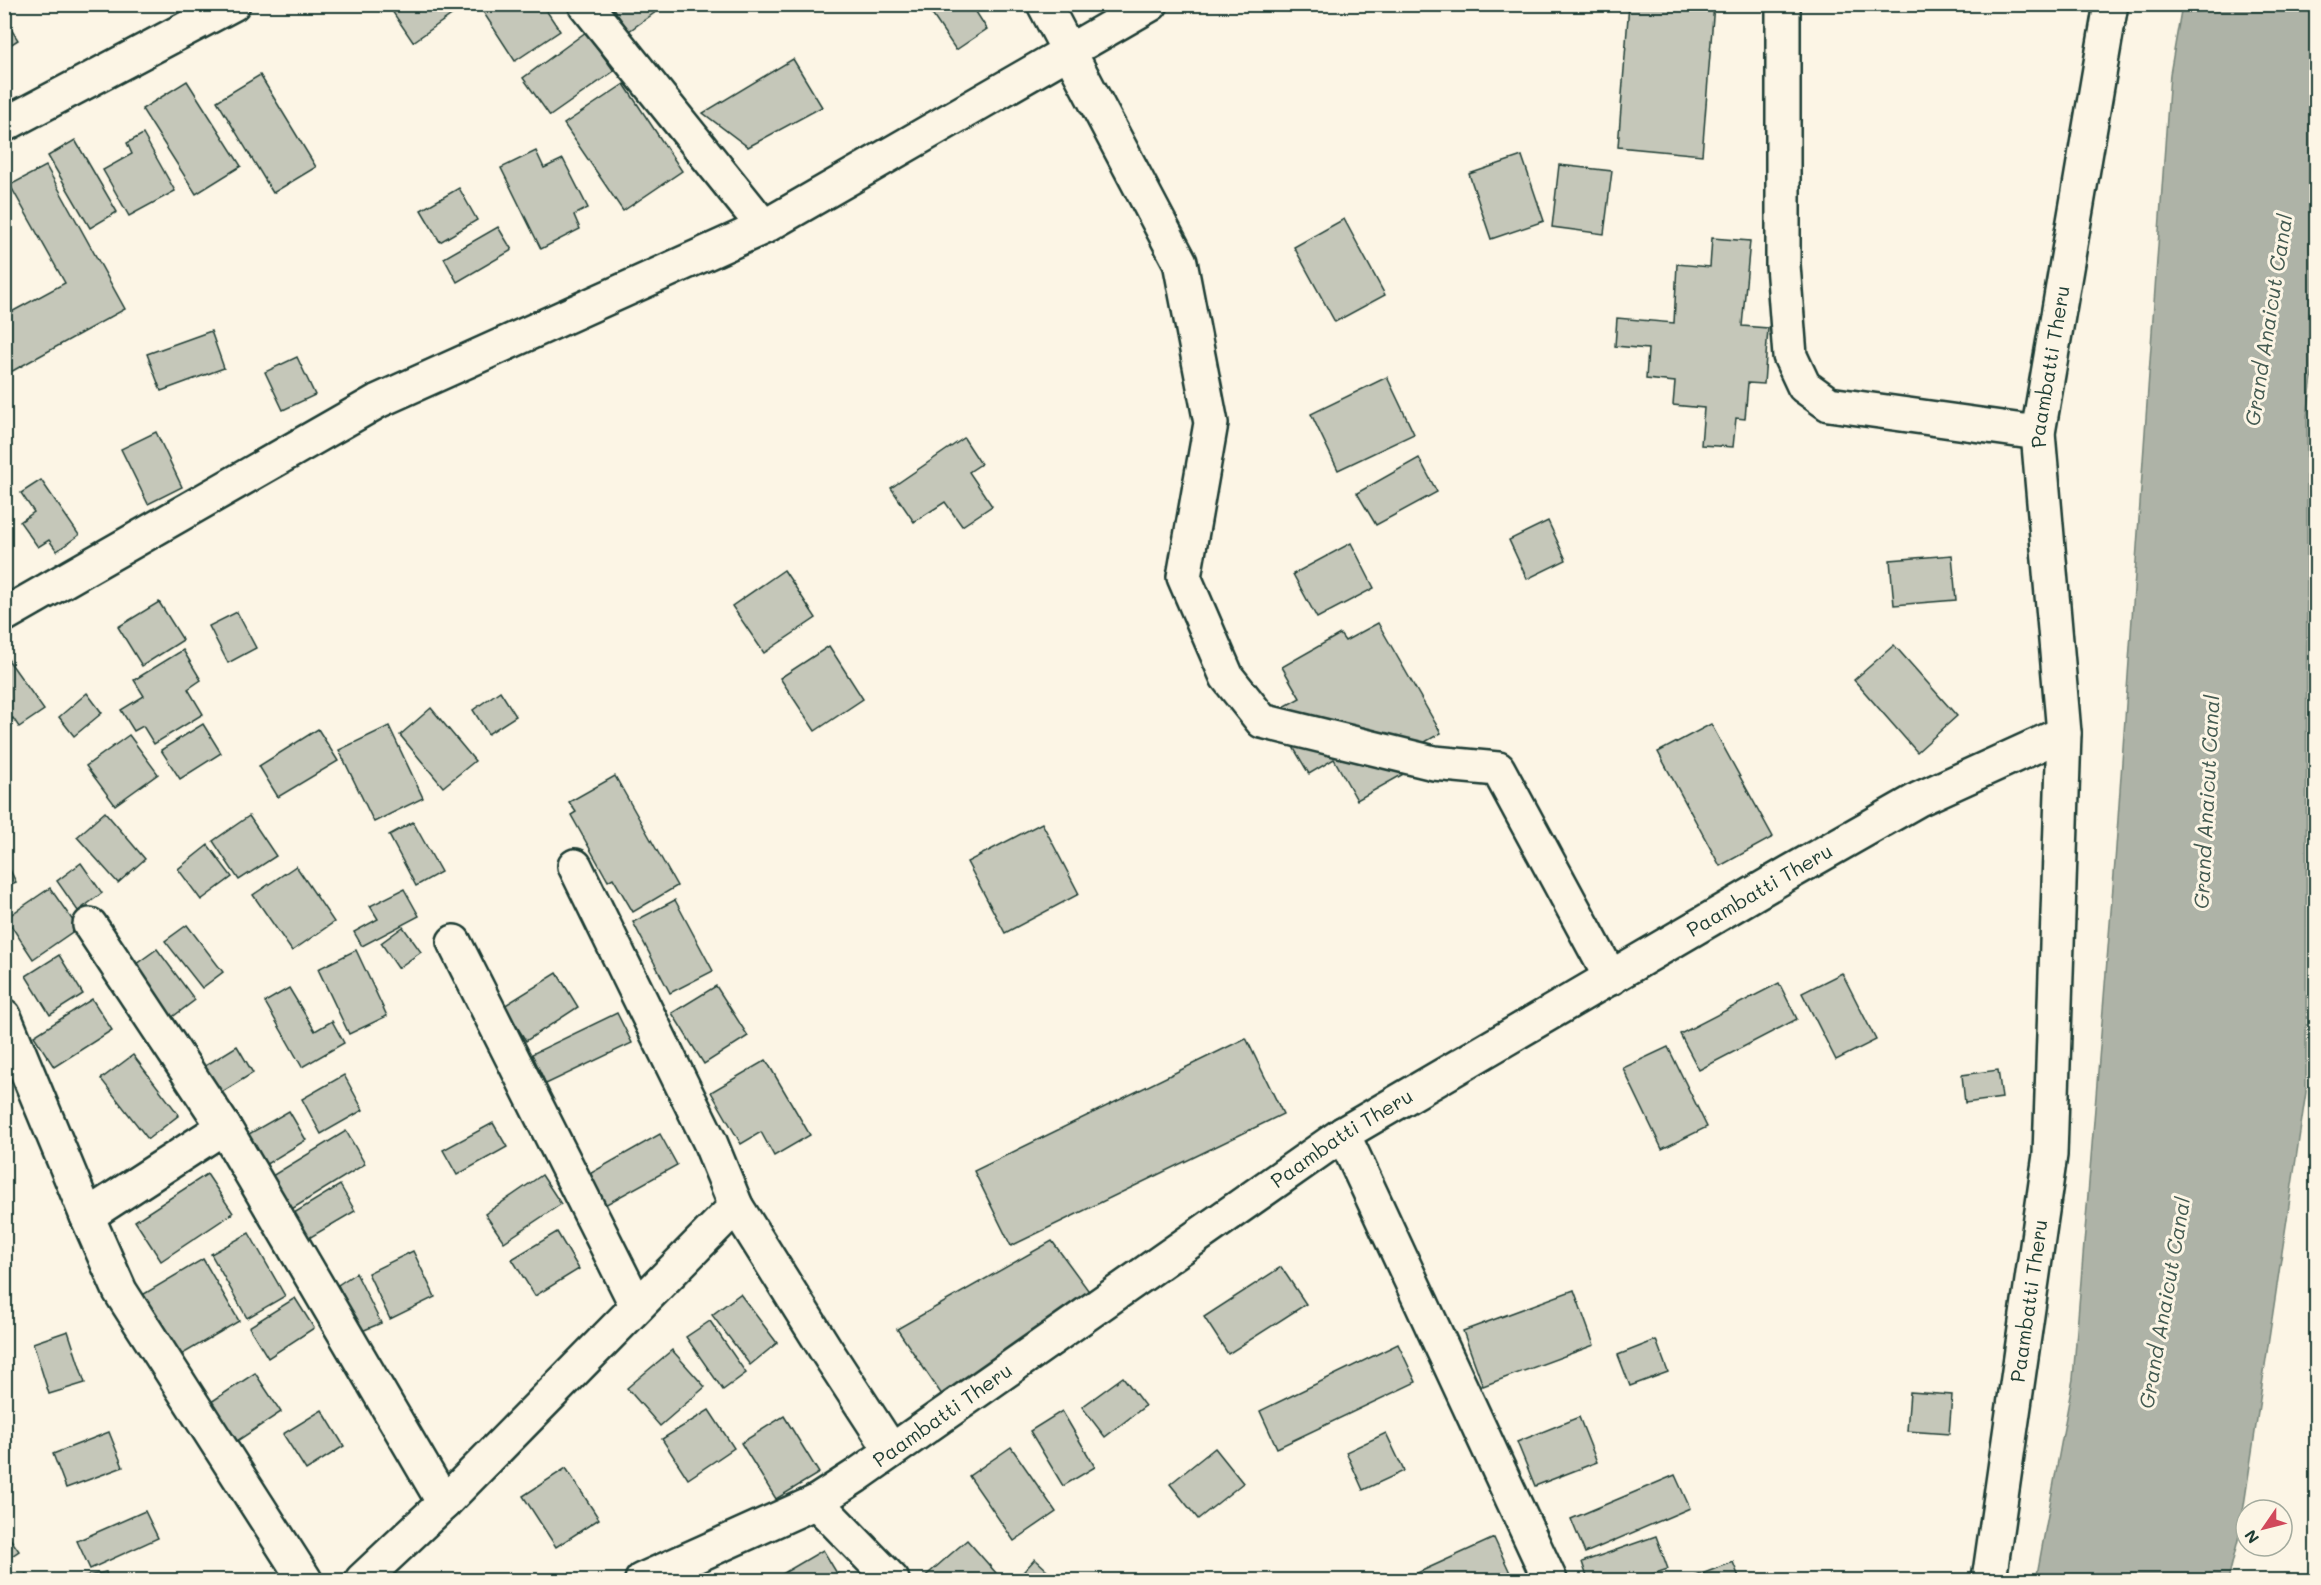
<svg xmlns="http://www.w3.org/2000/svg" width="2321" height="1585" font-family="Mali,sans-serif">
<rect width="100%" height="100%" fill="#fcf5e5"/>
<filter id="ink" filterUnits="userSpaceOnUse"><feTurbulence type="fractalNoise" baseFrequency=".0167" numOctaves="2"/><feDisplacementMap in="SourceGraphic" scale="12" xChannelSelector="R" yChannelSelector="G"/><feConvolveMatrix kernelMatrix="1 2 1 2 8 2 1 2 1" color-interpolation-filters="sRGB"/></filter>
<g filter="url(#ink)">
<path fill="#aeb3a7" stroke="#758479" stroke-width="1.5" d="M2182 5H2316V345L2307 417 2306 1092 2240 1532 2228 1580H2036L2073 1379 2115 862 2170 74Z"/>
<g fill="#c5c7b9" stroke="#1f3d34" stroke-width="1.5">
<path d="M401 4H464V6L413 42 392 11Z"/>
<path d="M478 4H542L560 31 515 61Z"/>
<path d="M610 4H667L629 31Z"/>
<path d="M925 4H971L987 29 956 50Z"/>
<path d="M1629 4H1714L1702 155 1618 147Z"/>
<path d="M4 18 18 40 4 49Z"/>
<path d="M586 32 614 71 550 116 523 78Z"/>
<path d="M793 59 822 107 748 147 703 113Z"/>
<path d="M260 75 316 167 273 193 217 101Z"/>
<path d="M187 81 241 166 196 194 142 109Z"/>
<path d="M624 84 682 171 623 211 564 124Z"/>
<path d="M143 134 175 191 129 216 103 170 132 154 127 143Z"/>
<path d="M75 140 117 212 90 228 48 156Z"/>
<path d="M536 151 544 168 563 159 588 208 574 215 580 229 541 249 501 168Z"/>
<path d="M1522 156 1544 221 1491 239 1469 174Z"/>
<path d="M1559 165 1612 171 1604 234 1552 227Z"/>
<path d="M46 166 125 309 7 374 4 371V316L65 283 10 185Z"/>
<path d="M459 188 477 220 440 242 421 210Z"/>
<path d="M1344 219 1385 295 1335 322 1294 247Z"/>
<path d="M498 227 512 250 457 282 444 258Z"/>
<path d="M1712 238 1750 241 1742 326 1768 328 1764 384 1748 383 1745 419 1736 418 1733 447 1701 445 1704 408 1673 405 1675 382 1646 379 1648 349 1615 346 1617 318 1674 323 1677 264 1710 267Z"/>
<path d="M211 331 224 368 161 391 147 354Z"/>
<path d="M297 357 315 395 283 410 265 372Z"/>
<path d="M1387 377 1414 434 1338 470 1311 414Z"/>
<path d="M156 432 182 487 148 504 121 449Z"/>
<path d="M964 438 981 464 969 472 992 506 962 526 945 502 914 522 891 488Z"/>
<path d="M1419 458 1437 492 1376 525 1357 493Z"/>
<path d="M41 480 79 535 57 551 49 540 38 547 20 522 34 512 21 493Z"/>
<path d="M1548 521 1566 560 1527 579 1509 540Z"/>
<path d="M1351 543 1374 588 1317 618 1293 574Z"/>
<path d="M1952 555 1956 600 1894 605 1890 560Z"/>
<path d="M784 570 816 618 764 653 732 606Z"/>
<path d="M159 602 183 640 142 666 118 627Z"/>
<path d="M237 612 256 648 228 663 209 626Z"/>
<path d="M1378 623 1441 733 1407 752 1416 767 1357 800 1334 759 1309 774 1273 713 1300 698 1282 667 1340 634 1345 641Z"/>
<path d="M1894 645 1957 716 1917 752 1854 680Z"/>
<path d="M829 646 863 699 815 731 780 678Z"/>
<path d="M183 650 201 680 188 689 203 714 154 744 143 726 134 731 121 710 144 696 134 680Z"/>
<path d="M7 658 44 710 19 727 13 718 4 725V660Z"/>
<path d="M500 691 516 716 488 734 473 710Z"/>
<path d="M87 693 102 713 74 736 59 717Z"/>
<path d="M431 708 475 761 443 787 400 735Z"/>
<path d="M203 724 221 753 180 779 161 750Z"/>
<path d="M1711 724 1773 837 1720 866 1658 752Z"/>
<path d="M389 726 423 798 374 822 339 750Z"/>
<path d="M318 729 338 761 278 797 259 766Z"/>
<path d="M129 735 158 774 115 805 86 766Z"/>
<path d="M615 776 677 886 633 912 613 878 608 881 571 815 576 812 569 802Z"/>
<path d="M105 812 145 859 118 883 77 837Z"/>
<path d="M249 816 276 856 239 880 213 841Z"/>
<path d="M413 822 441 872 416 886 389 835Z"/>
<path d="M1042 823 1079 894 1005 933 967 862Z"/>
<path d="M208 845 232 877 201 900 178 869Z"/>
<path d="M4 858 16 882 4 887Z"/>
<path d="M81 863 102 893 78 911 57 881Z"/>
<path d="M296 866 334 922 292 951 253 895Z"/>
<path d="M50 888 78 928 33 959 6 918Z"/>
<path d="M404 889 419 916 362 946 354 932 378 919 370 906Z"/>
<path d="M675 900 713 971 670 993 633 922Z"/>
<path d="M187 925 223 972 202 988 165 941Z"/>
<path d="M403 927 421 952 398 968 381 943Z"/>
<path d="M157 949 195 1000 163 1024 125 972Z"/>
<path d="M356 950 387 1016 349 1034 318 969Z"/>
<path d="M59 955 83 994 50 1015 26 976Z"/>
<path d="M557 973 578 1007 526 1041 504 1006Z"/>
<path d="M1842 973 1876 1040 1836 1060 1802 993Z"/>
<path d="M1779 983 1797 1019 1699 1070 1680 1034Z"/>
<path d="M716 986 748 1036 704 1064 672 1013Z"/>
<path d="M289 988 315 1031 332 1021 344 1043 302 1067 265 1002Z"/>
<path d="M92 999 112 1030 54 1067 34 1036Z"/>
<path d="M617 1013 632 1043 546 1084 532 1054Z"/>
<path d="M1246 1038 1283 1114 1011 1246 974 1171Z"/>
<path d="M237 1046 253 1073 214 1097 197 1071Z"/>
<path d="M1668 1047 1707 1127 1662 1149 1623 1068Z"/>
<path d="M133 1055 179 1115 148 1139 101 1079Z"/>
<path d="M766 1060 810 1135 774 1156 761 1132 741 1144 711 1092Z"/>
<path d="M1998 1070 2002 1098 1965 1103 1962 1075Z"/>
<path d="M344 1075 363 1110 321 1134 302 1099Z"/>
<path d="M289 1111 306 1140 260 1168 242 1138Z"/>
<path d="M493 1123 507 1147 457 1175 443 1150Z"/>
<path d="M346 1131 365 1164 287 1212 267 1179Z"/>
<path d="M660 1134 677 1165 594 1211 577 1181Z"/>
<path d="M207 1174 233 1213 161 1261 135 1221Z"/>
<path d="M542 1175 561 1204 504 1242 485 1214Z"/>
<path d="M340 1185 355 1211 309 1238 294 1213Z"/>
<path d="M557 1232 579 1269 535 1296 512 1259Z"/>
<path d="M249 1233 285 1296 247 1318 211 1254Z"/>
<path d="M1052 1241 1091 1294 942 1395 897 1329Z"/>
<path d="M413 1251 435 1297 390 1319 368 1273Z"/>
<path d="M203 1259 239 1321 176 1358 139 1297Z"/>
<path d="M1281 1267 1306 1304 1228 1354 1204 1317Z"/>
<path d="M356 1273 381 1323 362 1331 338 1285Z"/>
<path d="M1574 1290 1594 1345 1483 1386 1463 1331Z"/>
<path d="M740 1294 777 1343 750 1365 712 1315Z"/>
<path d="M295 1298 314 1328 268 1358 249 1327Z"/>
<path d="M710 1321 746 1373 723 1390 686 1337Z"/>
<path d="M68 1331 85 1383 49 1394 33 1343Z"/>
<path d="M1656 1340 1668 1372 1630 1386 1618 1355Z"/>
<path d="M1398 1344 1416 1382 1277 1448 1260 1411Z"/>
<path d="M672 1350 705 1387 660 1426 627 1388Z"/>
<path d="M255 1373 281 1412 234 1443 208 1404Z"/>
<path d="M1123 1377 1145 1406 1105 1437 1082 1407Z"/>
<path d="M1910 1392 1952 1395 1949 1434 1907 1431Z"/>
<path d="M322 1410 344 1446 306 1470 283 1434Z"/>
<path d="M709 1410 734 1448 688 1479 662 1439Z"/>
<path d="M1062 1411 1095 1467 1063 1486 1030 1431Z"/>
<path d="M784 1416 819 1473 776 1499 741 1443Z"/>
<path d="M1579 1417 1597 1462 1535 1486 1517 1442Z"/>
<path d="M109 1432 123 1467 66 1488 53 1454Z"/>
<path d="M1386 1433 1404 1471 1363 1490 1346 1452Z"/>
<path d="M1011 1447 1056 1512 1014 1541 969 1476Z"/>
<path d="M1215 1448 1243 1483 1198 1519 1170 1484Z"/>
<path d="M566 1468 599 1519 556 1547 523 1496Z"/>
<path d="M1675 1475 1690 1508 1585 1553 1571 1519Z"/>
<path d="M145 1511 158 1538 90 1569 77 1541Z"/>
<path d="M4 1530 19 1551 4 1561Z"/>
<path d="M1656 1536 1668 1569 1634 1580H1588L1582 1562Z"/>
<path d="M1494 1538 1512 1577 1505 1580H1415L1413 1575Z"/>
<path d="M967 1540 996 1573 987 1580H921Z"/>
<path d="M823 1550 841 1580H772Z"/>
<path d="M1035 1559 1058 1580H1016Z"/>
<path d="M1733 1562 1740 1580H1686Z"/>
<path d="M106 1572 108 1580H71Z"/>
<path d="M26 1574 31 1580H16Z"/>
</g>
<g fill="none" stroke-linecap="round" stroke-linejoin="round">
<g stroke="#1f3d34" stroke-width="38">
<g id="street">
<path d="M585 4 764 227"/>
<path d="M1044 4 1180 262 1211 423 1184 577 1227 677 1262 721 1434 763 1498 769 1611 978"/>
<path d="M1783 4V265L1790 356 1804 386 1829 404 2038 433"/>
<path d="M4 125 233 4"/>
<path d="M4 615 378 401 764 227 1151 4"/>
<path d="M575 866 710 1142 736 1206 826 1350 891 1450"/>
<path d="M90 925 224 1127"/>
<path d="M454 942 637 1306"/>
<path d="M4 1016 87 1216 120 1291 305 1580"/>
<path d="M1343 1134 1550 1580"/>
<path d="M87 1216 224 1127 444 1503"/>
<path d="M816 1502 892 1580"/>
<path d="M362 1580 444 1503 736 1206"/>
<path id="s1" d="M642 1580 816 1502 856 1476 1343 1134 1789 873 1919 799 2064 733"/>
</g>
</g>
<g stroke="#1f3d34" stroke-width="38">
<g id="secondary">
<path id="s2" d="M1989 1580 2050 1155 2064 733 2038 433 2111 4"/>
</g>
</g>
<use href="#street" stroke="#fcf5e5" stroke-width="33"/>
<use href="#secondary" stroke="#fcf5e5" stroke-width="33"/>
</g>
</g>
<g text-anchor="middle" stroke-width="6" stroke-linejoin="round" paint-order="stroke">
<g font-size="20" fill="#1f3d34" stroke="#fcf5e5">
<text dy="7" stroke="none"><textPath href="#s2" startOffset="1220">Paambatti Theru</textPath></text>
<text dy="7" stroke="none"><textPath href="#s1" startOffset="1316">Paambatti Theru</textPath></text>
<text dy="7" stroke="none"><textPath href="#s1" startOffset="830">Paambatti Theru</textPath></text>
<text dy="7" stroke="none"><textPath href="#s2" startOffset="282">Paambatti Theru</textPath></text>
<text dy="7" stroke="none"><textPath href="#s1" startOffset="344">Paambatti Theru</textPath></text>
</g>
<g font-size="21" font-style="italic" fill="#435a51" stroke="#fcf5e5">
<text transform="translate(2269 320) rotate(-81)" y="7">Grand Anaicut Canal</text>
<text transform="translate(2207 802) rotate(-87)" y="7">Grand Anaicut Canal</text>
<text transform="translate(2165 1303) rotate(-80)" y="7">Grand Anaicut Canal</text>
</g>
</g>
<rect width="2321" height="1585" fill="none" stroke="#fcf5e5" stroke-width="24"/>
<rect x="12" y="12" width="2297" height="1561" fill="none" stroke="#1f3d34" stroke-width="2" filter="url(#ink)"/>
<g transform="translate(2264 1528) rotate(235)"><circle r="28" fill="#fcf5e5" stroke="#a4ab9e" stroke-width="1.5"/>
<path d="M0-4.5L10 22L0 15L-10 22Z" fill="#d1495b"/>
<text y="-9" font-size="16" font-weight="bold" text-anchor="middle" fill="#1f3d34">N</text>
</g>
</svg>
